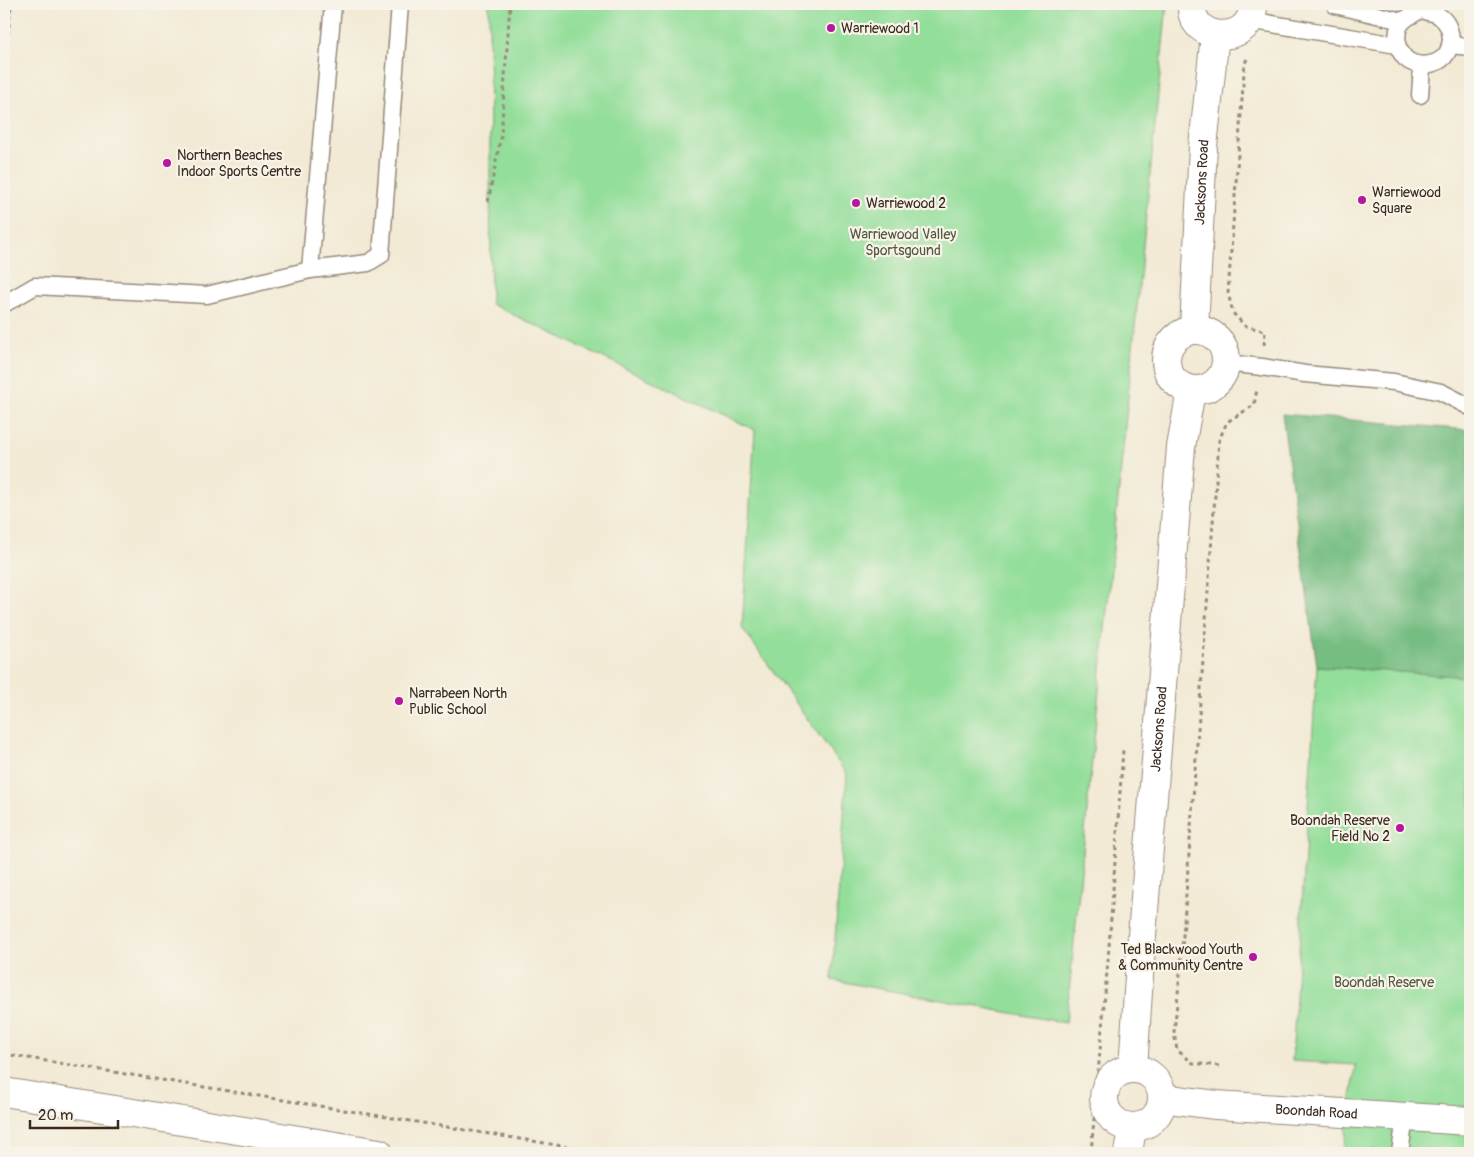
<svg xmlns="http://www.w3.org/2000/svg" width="1474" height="1157" font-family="Pangolin,sans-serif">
<rect width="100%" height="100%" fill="#f7f3e8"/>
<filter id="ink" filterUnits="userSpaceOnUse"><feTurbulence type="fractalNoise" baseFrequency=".02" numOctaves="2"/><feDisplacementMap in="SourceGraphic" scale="10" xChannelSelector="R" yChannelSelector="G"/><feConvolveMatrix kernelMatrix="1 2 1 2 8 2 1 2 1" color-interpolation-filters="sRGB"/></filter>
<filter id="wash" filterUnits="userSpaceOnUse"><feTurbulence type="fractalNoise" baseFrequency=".0096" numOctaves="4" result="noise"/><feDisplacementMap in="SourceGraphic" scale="20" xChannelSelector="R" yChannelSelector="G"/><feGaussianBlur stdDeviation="1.12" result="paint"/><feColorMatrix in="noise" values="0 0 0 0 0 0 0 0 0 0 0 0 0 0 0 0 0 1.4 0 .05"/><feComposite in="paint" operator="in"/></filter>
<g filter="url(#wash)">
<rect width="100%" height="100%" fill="#f2ead5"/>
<g fill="#93de9a" stroke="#67845c">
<path d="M489 4H1167L1066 1023 832 980 847 774 742 628 755 430 491 304Z"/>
<path d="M1317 666 1470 677V1153H1343L1356 1065 1292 1061Z"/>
</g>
<path fill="#76bd82" stroke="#587450" d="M1282 414 1470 430V677L1317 666Z"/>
</g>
<g filter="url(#ink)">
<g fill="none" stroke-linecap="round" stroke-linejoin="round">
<g stroke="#968a7a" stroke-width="19">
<g id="lane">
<path d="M1335 5 1402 21"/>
<path d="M1249 20 1397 45C1399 49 1402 55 1405 58 1415 68 1435 66 1444 57 1458 41 1449 14 1428 12 1426 11 1423 10 1420 11 1417 11 1413 15 1410 16 1397 24 1397 31 1397 45"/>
<path d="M1450 45 1470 47"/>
<path d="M1420 95 1422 66"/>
<path d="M310 270 333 4"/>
<path d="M4 304 35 286 207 295 310 270 368 263 381 255 400 4"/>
<path d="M1226 363 1262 367 1305 374 1394 382 1441 392 1470 407"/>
<path d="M1400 1153 1405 1117"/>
</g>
</g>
<g stroke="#968a7a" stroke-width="30">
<g id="street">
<path d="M4 1092 379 1153"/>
<path id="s1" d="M1162 1098 1216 1105 1470 1121"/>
</g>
</g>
<g stroke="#968a7a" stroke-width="30">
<g id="secondary">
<path d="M1192 4C1189 44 1254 46 1253 4"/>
<circle cx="1196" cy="360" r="30"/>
<path id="s2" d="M1194 330 1203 146 1215 35"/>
<circle cx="1133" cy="1098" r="29"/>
<path id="s3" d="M1133 1069 1140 961 1181 447 1191 391"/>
<path d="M1128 1153 1132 1128"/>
</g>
</g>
<g stroke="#968a7a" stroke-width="3" stroke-dasharray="4 4" stroke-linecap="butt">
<path d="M1247 59 1245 63 1244 72 1228 293 1233 313 1245 326 1265 331 1264 346"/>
<path d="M4 75 11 4"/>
<path d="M488 202 501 136 510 4"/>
<path d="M4 1054 605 1153"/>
<path d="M1219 1066 1193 1063 1177 1050 1174 1032 1181 964 1219 440 1227 422 1254 405 1257 389"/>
<path d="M1091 1153 1108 960 1123 750"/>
<path d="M1373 1153 1374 1147"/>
</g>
<use href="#lane" stroke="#fff" stroke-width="16"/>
<use href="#street" stroke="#fff" stroke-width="28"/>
<use href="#secondary" stroke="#fff" stroke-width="28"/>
</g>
</g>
<g fill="#b5179e" stroke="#f7f3e8" stroke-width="2">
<circle cx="831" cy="28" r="5"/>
<circle cx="167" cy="163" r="5"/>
<circle cx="1362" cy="200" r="5"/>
<circle cx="856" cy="203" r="5"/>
<circle cx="399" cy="701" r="5"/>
<circle cx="1400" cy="828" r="5"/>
<circle cx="1253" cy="957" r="5"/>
</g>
<g text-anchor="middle" stroke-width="4.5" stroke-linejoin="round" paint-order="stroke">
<g font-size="14" fill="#3b2a1e" stroke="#f7f3e8" text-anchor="start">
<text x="841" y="33">Warriewood 1</text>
<text x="177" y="160">Northern Beaches<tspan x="177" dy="16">Indoor Sports Centre</tspan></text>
<text x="1372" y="197">Warriewood<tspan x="1372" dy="16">Square</tspan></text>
<text x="866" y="208">Warriewood 2</text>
<text x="409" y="698">Narrabeen North<tspan x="409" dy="16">Public School</tspan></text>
<text x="1390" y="825" text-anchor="end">Boondah Reserve<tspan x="1390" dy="16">Field No 2</tspan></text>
<text x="1243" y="954" text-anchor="end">Ted Blackwood Youth<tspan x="1243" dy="16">&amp; Community Centre</tspan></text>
</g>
<g font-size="14" fill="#3b2a1e" stroke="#f7f3e8">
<text dy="5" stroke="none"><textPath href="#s2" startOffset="148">Jacksons Road</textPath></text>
<text dy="5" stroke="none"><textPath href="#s3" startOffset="341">Jacksons Road</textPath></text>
<text dy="5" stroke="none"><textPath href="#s1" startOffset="155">Boondah Road</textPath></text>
</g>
<g font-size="14" fill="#51573d" stroke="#f7f3e8">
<text x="903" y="239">Warriewood Valley<tspan x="903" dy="16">Sportsgound</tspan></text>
<text x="1384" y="987">Boondah Reserve</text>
</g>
</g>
<rect width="1474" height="1157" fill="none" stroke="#f7f3e8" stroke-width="20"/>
<path d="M30 1120v8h88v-8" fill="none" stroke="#3b2a1e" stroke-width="2.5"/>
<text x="38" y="1120" font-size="15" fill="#3b2a1e" stroke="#f7f3e8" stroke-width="4" paint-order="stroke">20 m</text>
</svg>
